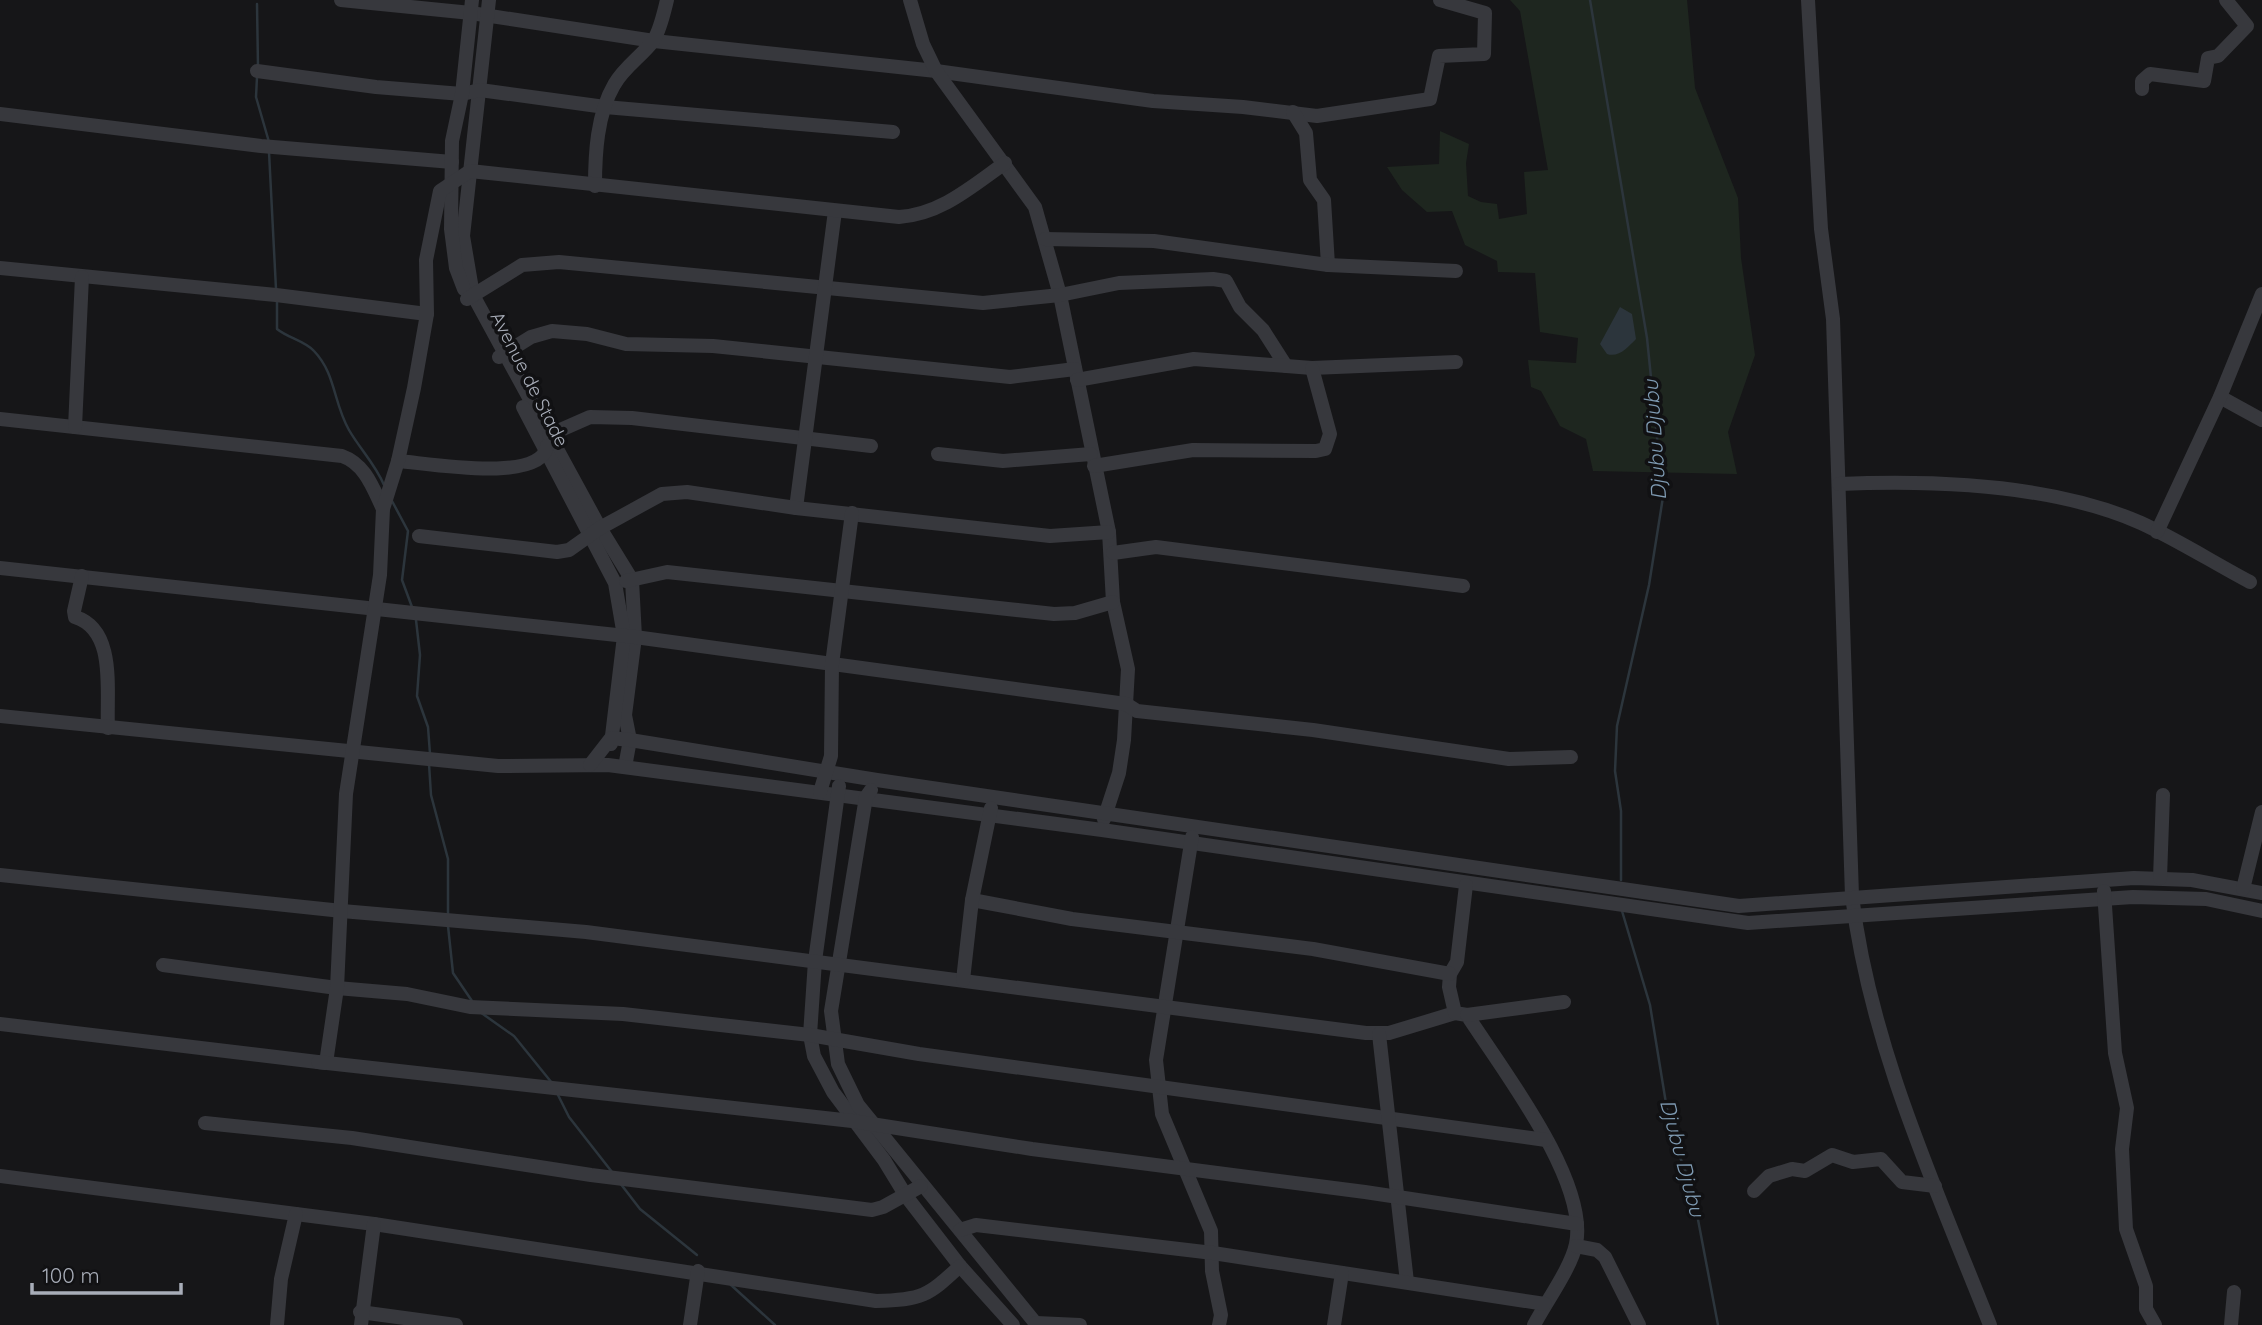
<svg xmlns="http://www.w3.org/2000/svg" width="2262" height="1325" font-family="Quicksand,sans-serif">
<rect width="100%" height="100%" fill="#161618"/>
<path fill="#1e261f" d="M1510 0H1687L1695 88 1738 198 1741 258 1755 355 1728 432 1737 474 1593 471 1586 439 1560 426 1541 391 1531 387 1528 360 1576 363 1578 338 1540 332 1535 273 1498 272 1497 261 1465 245 1452 211 1427 212 1402 190 1387 167 1439 164 1440 131 1469 144 1466 163 1468 196 1481 202 1497 204 1499 219 1527 214 1524 172 1548 170 1520 11Z"/>
<path fill="#2c353c" d="M1620 307 1632 314 1636 339C1628 347 1619 358 1607 354L1600 344Z"/>
<g fill="none" stroke-linecap="round" stroke-linejoin="round">
<g stroke="#2c353c" stroke-width="2.5">
<path d="M1590 0 1647 338 1663 497 1649 585 1617 726 1615 771 1621 811V880"/>
<path d="M257 4 258 67"/>
<path d="M257 77 256 97 269 142"/>
<path d="M269 152 276 289"/>
<path d="M277 299V329C288 338 305 341 314 351 336 374 333 402 349 430 360 449 375 464 384 485"/>
<path d="M392 501 408 531 402 580 412 607"/>
<path d="M416 620 420 655 417 696 428 727 430 754"/>
<path d="M429 764 431 795 448 859V916"/>
<path d="M1622 911 1650 1005 1671 1134 1692 1188 1718 1325"/>
<path d="M448 926 453 973 472 1001"/>
<path d="M480 1012 514 1036 552 1083"/>
<path d="M558 1095 569 1117 612 1172"/>
<path d="M620 1183 640 1209 697 1255"/>
<path d="M731 1285 775 1325"/>
</g>
<g stroke="#37383d" stroke-width="14">
<path d="M341 0 471 13 654 41 936 71 1153 101 1243 107 1317 116 1430 99 1439 56 1484 54 1485 13 1440 0"/>
<path d="M489 0 463 236 473 295 600 528 632 580 635 637 625 715 630 740 625 767"/>
<path d="M910 0 923 44 936 71 1035 207 1060 295 1109 532 1113 602 1128 669 1124 740 1119 773 1104 819"/>
<path d="M1808 0 1821 229 1833 319 1852 896C1870 1045 1935 1186 1990 1325"/>
<path d="M257 71 376 87 462 94 480 90 605 107 893 132"/>
<path d="M2142 89V81L2150 74 2204 81 2208 58 2218 56 2247 26 2226 0"/>
<path d="M1293 112 1306 133 1310 180 1324 200 1328 265"/>
<path d="M0 114 261 146 452 162"/>
<path d="M595 186C595 154 597 114 614 85 624 67 642 56 653 41 660 31 664 12 667 0"/>
<path d="M1045 239 1154 241 1328 265 1456 271"/>
<path d="M0 268 276 295 427 314"/>
<path d="M464 289 456 268 451 229 452 141 462 94 472 0"/>
<path d="M467 299 522 265 559 262 983 303 1060 295 1119 283 1213 279 1226 281 1240 307 1263 330 1286 366"/>
<path d="M499 357 531 337 552 331 587 334 626 344 713 346 1010 377 1075 369"/>
<path d="M1077 380 1194 359 1312 368 1456 362"/>
<path d="M2220 397 2262 420"/>
<path d="M523 407 615 583 624 636 611 744"/>
<path d="M0 419 342 456C365 464 373 488 383 509"/>
<path d="M75 427 82 277"/>
<path d="M549 435 590 417 632 418 871 446"/>
<path d="M938 454 1003 461 1091 454"/>
<path d="M398 461C427 463 541 484 547 446"/>
<path d="M1094 466 1193 450 1316 451 1325 449 1330 434 1312 368"/>
<path d="M1839 484C1934 480 2053 484 2141 523 2178 540 2214 563 2250 582"/>
<path d="M796 508 835 211"/>
<path d="M2157 532 2220 397 2262 294"/>
<path d="M419 536 557 552 569 550 600 528 662 494 687 492 796 508 1050 536 1109 532"/>
<path d="M1113 553 1156 547 1463 586"/>
<path d="M0 568 635 637 1126 704 1137 711 1313 730 1509 759 1571 757"/>
<path d="M82 576 74 611 75 617C117 630 106 692 108 728"/>
<path d="M626 581 667 572 1054 614 1075 613 1113 602"/>
<path d="M0 716 498 766 608 765 1102 830 1748 923 2133 897 2206 899 2262 911"/>
<path d="M590 765 611 738 630 740 877 780 1739 906 2134 878 2192 880 2262 893"/>
<path d="M839 786 815 961 810 1035 814 1056 833 1092 884 1160 906 1196 960 1266 1013 1325"/>
<path d="M871 790 866 797 831 1011 838 1064 858 1105 1037 1325"/>
<path d="M820 792 831 756 832 664 852 513"/>
<path d="M1192 837 1156 1060 1162 1114 1211 1231 1212 1271 1221 1315 1219 1325"/>
<path d="M0 875 342 911 586 932 1366 1033H1389L1455 1013"/>
<path d="M2160 878 2163 795"/>
<path d="M1466 885 1457 962 1450 974 1449 987 1455 1013 1467 1015C1501 1068 1589 1181 1576 1244 1571 1268 1546 1302 1534 1325"/>
<path d="M2243 889 2262 812"/>
<path d="M2104 891 2115 1053 2127 1108 2122 1149 2126 1229 2146 1286V1309L2155 1325"/>
<path d="M972 900 1072 919 1313 949 1450 974"/>
<path d="M163 965 337 988 407 994 470 1007 623 1014 810 1035 919 1054 1546 1140"/>
<path d="M963 980 972 900 991 808"/>
<path d="M1467 1015 1564 1002"/>
<path d="M0 1024 326 1063 337 988 346 794 380 575 383 509 398 461 414 388 427 314 426 260 440 191 470 171 899 217C941 214 971 187 1005 163"/>
<path d="M1379 1034 1407 1282"/>
<path d="M318 1062 852 1121 1032 1149 1365 1192 1577 1224"/>
<path d="M205 1123 352 1138 591 1175 872 1210 883 1207 921 1186"/>
<path d="M0 1176 374 1224 876 1301C922 1300 928 1296 960 1266"/>
<path d="M1754 1191 1769 1176 1792 1169 1805 1171 1832 1155 1853 1162 1881 1159 1902 1182 1935 1186"/>
<path d="M960 1230 976 1225 1213 1253 1545 1304"/>
<path d="M1576 1246 1597 1250 1605 1257 1639 1325"/>
<path d="M360 1312 456 1325"/>
<path d="M1036 1323 1080 1325"/>
<path d="M277 1325 281 1279 296 1214"/>
<path d="M361 1325 374 1224"/>
<path d="M690 1325 698 1271"/>
<path d="M1334 1325 1342 1273"/>
<path d="M2231 1325 2234 1292"/>
</g>
</g>
<g text-anchor="middle" stroke-width="7" stroke-linejoin="round" paint-order="stroke">
<g font-size="19" fill="#a8adb8" stroke="#111113">
<text transform="translate(530 379) rotate(63)" y="7">Avenue de Stade</text>
</g>
<g font-size="21" font-style="italic" fill="#7f9bb3" stroke="#111113">
<text transform="translate(1655 440) rotate(-94)" y="7">Djubu Djubu</text>
<text transform="translate(1682 1158) rotate(75)" y="7">Djubu Djubu</text>
</g>
</g>
<path d="M32 1283v10h149v-10" fill="none" stroke="#a8adb8" stroke-width="3.5"/>
<text x="42" y="1283" font-size="21" fill="#a8adb8" stroke="#111113" stroke-width="5" paint-order="stroke">100 m</text>
</svg>
